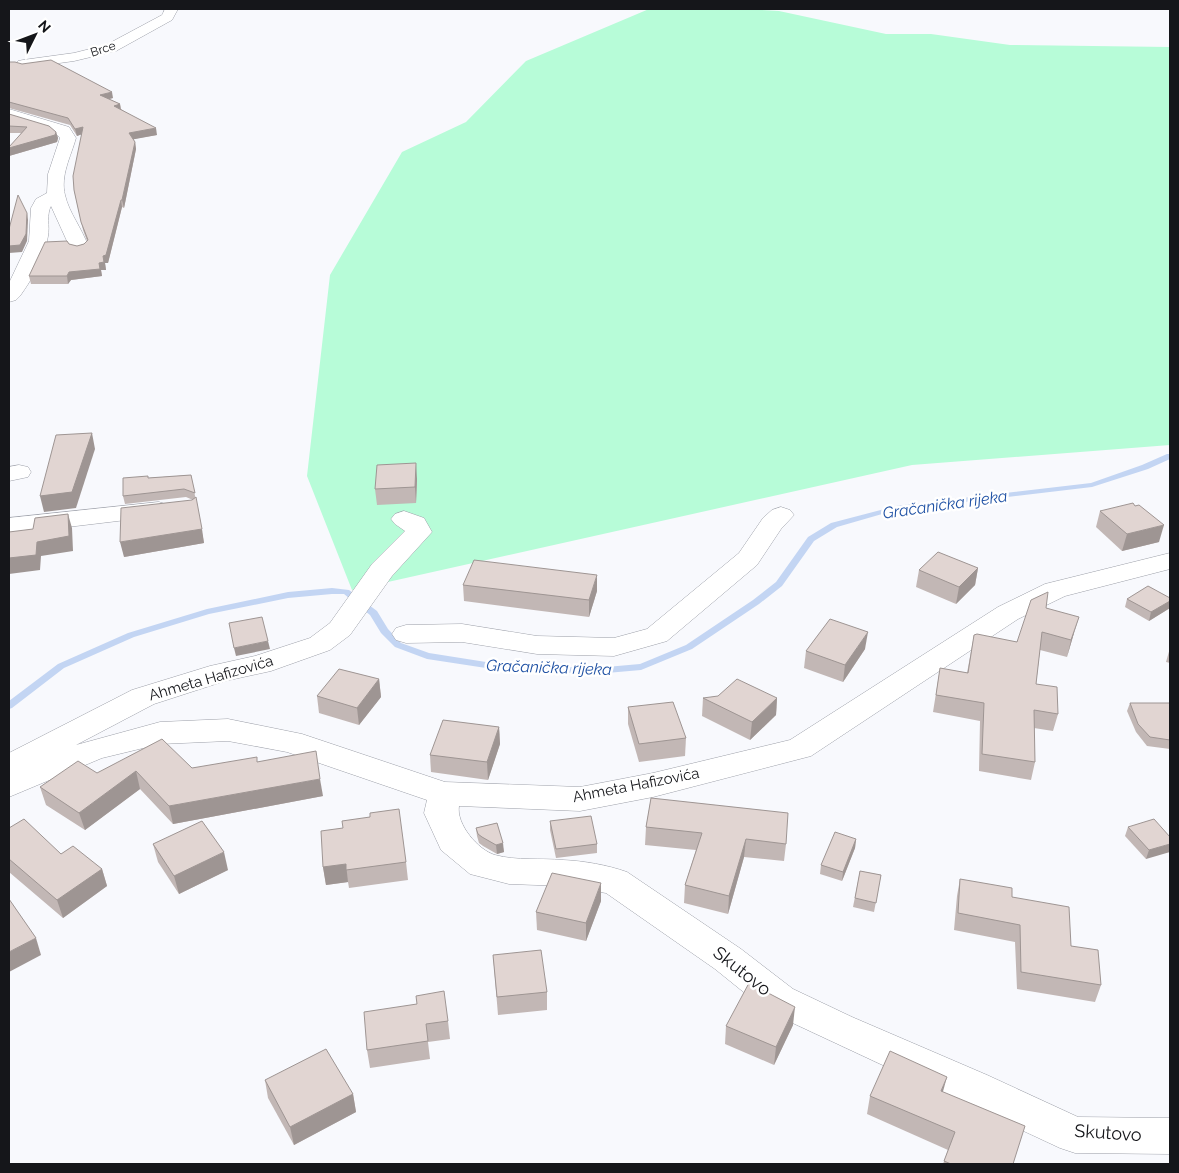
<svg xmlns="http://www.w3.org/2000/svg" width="1179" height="1173" font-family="Raleway,sans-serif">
<rect width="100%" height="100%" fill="#f8f9fd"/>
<path fill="#b7fcd8" d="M649 9H748L779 11 886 34H931L1010 45 1170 47V445L912 465 352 590 307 476 330 275 402 152 466 122 526 61Z"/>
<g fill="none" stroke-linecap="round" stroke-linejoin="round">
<path fill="#c3d5f3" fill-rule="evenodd" d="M1167 454H1170V459L1148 469 1092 487 896 510 837 527 814 541 782 586 759 604 692 649 641 670 595 674 545 672 486 668 427 659 395 647 381 633 370 615 344 594H332L288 598 209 614 134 637 64 668 12 708 9 709V701L58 664 128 633 207 609 288 592 332 588 349 590 377 611 388 629 401 643 429 653 486 662 545 666 595 668 640 664 686 645 753 600 776 582 808 537 831 523 896 506 1091 483 1142 465Z"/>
<g stroke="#9da0a9" stroke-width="1">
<g id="street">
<path d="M165 9H178L172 20 116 51 74 61 23 68 18 67 16 64 18 61 23 60 74 53 106 45 162 15Z"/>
<path d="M9 109 69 127 76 138C71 156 60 176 65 195 69 213 82 228 88 246L85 250 78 252 71 250 51 206C46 215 50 226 48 236 45 258 32 279 20 296L16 300 9 302V283L29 241 31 208 36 199 47 193 48 174 60 138C53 127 22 122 9 119Z"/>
<path d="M19 465 28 467 31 472 28 477 9 481V467Z"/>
<path d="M159 502 168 505 172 510 168 515 9 534V518Z"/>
<path d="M781 507 790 510 794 515 781 529 757 565 667 641 614 656 537 654 462 642 406 643 396 640 392 634 396 628 406 625 462 624 537 636 614 638 647 629 739 553 763 518 772 510Z"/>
<path d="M404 511 424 518 432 532 392 576 350 635 330 650 271 671 225 681 154 704 76 745 160 722 228 719 302 734 445 782 580 787 653 773 790 740 998 607 1045 584 1170 553V569L1065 596 1018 619 811 756 653 797 580 811 459 806C456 824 478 850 495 855 517 861 541 858 563 860 584 861 607 865 627 872L741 949 793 989 852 1017 987 1075 1078 1117 1170 1118V1154L1075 1153 1060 1148 767 1011 715 969 606 893 565 886 509 884 470 874 441 850 424 813 427 800 287 752 228 741 160 744 102 758 9 797V753L132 690 210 666 255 656 310 638 330 623 372 564 405 531 395 524 391 519 395 514Z"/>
</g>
</g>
<use href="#street" fill="#fff" fill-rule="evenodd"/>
</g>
<g fill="#c2b7b5">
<path d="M9 62 113 98 109 99 120 104 121 109 157 135 133 139 135 142 136 149 124 208 122 207 108 263H105L106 270H101L102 276 71 280 68 284H31L29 276 69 244 77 246 84 244 87 241 83 230 74 190 82 134 77 136 70 125 9 108Z"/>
<path d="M9 114 56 132 58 138 57 142 9 156 21 133H9Z"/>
<path d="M191 475 204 543 124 557 193 500 186 497 125 504 123 496 148 478Z"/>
<path d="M417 479 416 503 377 505 375 489Z"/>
<path d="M1100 511 1159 542 1122 551 1096 527Z"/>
<path d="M978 568 975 585 956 604 916 587 919 570Z"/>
<path d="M463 585 597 591 589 617 464 601Z"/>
<path d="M1170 598V608L1149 621 1125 607 1127 599Z"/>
<path d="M1046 608 1074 633 1067 657 1040 650 1036 684 1058 714 1053 731 1034 728 1035 762 1031 780 979 771 980 721 933 712 940 668 967 673 974 635 1017 642Z"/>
<path d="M1170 648V663L1166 662Z"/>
<path d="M865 649 843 682 804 668 806 651Z"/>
<path d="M379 679 381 697 359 725 319 713 317 696Z"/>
<path d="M703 698H777L776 715 750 740 702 716Z"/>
<path d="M1130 703H1170V749L1147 746 1136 732 1127 711Z"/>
<path d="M628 707 686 738 685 756 639 762 628 724Z"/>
<path d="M499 727 500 744 488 780 431 772 430 755Z"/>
<path d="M258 762 323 796 173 824 140 789 85 830 46 805 40 787 97 773 192 768Z"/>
<path d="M651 798 786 844 784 861 744 857 728 914 684 903 685 885 696 850 645 845 646 827Z"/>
<path d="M370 817 406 862 408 880 349 888 348 882 326 885 323 867 343 828Z"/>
<path d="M550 821 597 844V853L556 858 550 830Z"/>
<path d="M497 823 504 852 497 854 483 846 479 843 477 836 476 828Z"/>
<path d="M1128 827 1170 837 1146 859 1125 836Z"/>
<path d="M9 828 61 854 102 869 107 886 63 918 9 872Z"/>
<path d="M856 839 855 848 842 881 820 874 821 865Z"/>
<path d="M153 844 228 870 179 894 158 862Z"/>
<path d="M860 871 881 875 874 912 853 907Z"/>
<path d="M960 879 1012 897 1101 985 1095 1002 1017 989 1015 942 954 930 957 896Z"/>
<path d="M601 901 586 941 537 930 536 912Z"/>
<path d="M493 955 547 992V1010L498 1015Z"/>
<path d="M417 1004 448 1021 450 1039 428 1042 430 1059 370 1068 367 1050Z"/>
<path d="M793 1025 774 1065 725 1044 726 1026Z"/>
<path d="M265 1080 353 1094 356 1112 294 1145 268 1098Z"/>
<path d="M943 1092 1013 1164H943L948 1150 867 1114 870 1096Z"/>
</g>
<g fill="#9e9593">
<path d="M112 92 113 98 101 101 100 95Z"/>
<path d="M120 104 121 111 114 106Z"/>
<path d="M83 127 85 133 77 136 75 129Z"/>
<path d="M156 128 157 135 130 140 129 133Z"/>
<path d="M56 132 58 138 57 142 9 156V148Z"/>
<path d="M135 142 136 149 124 208 122 200Z"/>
<path d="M121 200 122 207 108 263H105L106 270H101L102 276 71 280 68 284 67 276 69 272 99 263 103 256Z"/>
<path d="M27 213 28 220 27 241 22 252 9 253V246Z"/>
<path d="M92 433 95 449 76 508 44 512 40 496Z"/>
<path d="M416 463 417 479 416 503 415 487Z"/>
<path d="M68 514 72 528 73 551 41 556 40 570 9 574V558L37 542Z"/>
<path d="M1164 525 1159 542 1122 551 1127 534Z"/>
<path d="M202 529 204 543 124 557 120 542Z"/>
<path d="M978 568 975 585 956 604 959 587Z"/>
<path d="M597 575V591L589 617V600Z"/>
<path d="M1170 601V608L1149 621 1151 612Z"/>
<path d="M1079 617 1074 633 1067 657 1071 640Z"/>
<path d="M868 632 865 649 843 682 845 665Z"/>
<path d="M268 641 270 649 236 656 234 648Z"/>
<path d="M379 679 381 697 359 725 357 708Z"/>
<path d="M777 698 776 715 750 740 752 722Z"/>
<path d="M499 727 500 744 488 780 487 762Z"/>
<path d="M136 771 140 789 85 830 79 813Z"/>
<path d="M320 779 323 796 173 824 169 806Z"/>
<path d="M746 839 744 857 728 914 729 896Z"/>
<path d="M856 839 855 848 842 881 843 872Z"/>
<path d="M503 843 504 852 497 854 496 845Z"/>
<path d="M1170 844V852L1146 859 1149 850Z"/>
<path d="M224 852 228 870 179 894 174 876Z"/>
<path d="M346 864 348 882 326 885 323 867Z"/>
<path d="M102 869 107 886 63 918 57 900Z"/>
<path d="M601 883V901L586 941V923Z"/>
<path d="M36 938 41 955 9 972V952Z"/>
<path d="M795 1007 793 1025 774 1065 776 1047Z"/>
<path d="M947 1077 942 1095 941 1091Z"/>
<path d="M353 1094 356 1112 294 1145 290 1127Z"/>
</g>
<g fill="#e1d5d2" stroke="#9e9593">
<path d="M51 60 112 92 100 95 120 104 114 106 156 128 129 133 135 142 122 200H121L106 255 103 256 104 262 99 263 100 269 69 272 67 276H29L45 242 67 241 69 244 77 246 84 244 88 240 81 222 74 190 73 176 83 127 75 129 68 118 9 102V62H15L22 64Z"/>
<path d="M9 114 49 126 56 132 55 135 9 148V147L27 127 9 126Z"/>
<path d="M18 195 27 213 26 234 20 245 9 246V229Z"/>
<path d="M92 433 72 492 40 496 56 435Z"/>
<path d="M416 463 415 487 375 489 377 465Z"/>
<path d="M191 475 195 493 184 489 123 496V478L148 476V478Z"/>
<path d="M196 497 202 529 120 542 121 508 192 500Z"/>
<path d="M1133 503 1135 506 1139 505 1164 525 1127 534 1100 511Z"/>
<path d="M68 514 69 536 37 542 36 555 9 558V532L33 529 35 518Z"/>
<path d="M938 552 978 568 959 587 919 570Z"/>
<path d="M474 560 597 575 589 600 463 585Z"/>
<path d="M1148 586 1170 598V601L1151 612 1127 599Z"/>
<path d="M1048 592 1046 608 1079 617 1071 640 1042 632 1036 684 1057 687 1058 714 1034 710 1035 762 982 754 984 703 936 695 940 668 968 673 974 635 977 634 1017 642 1031 600Z"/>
<path d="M262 617 268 641 234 648 229 623Z"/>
<path d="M830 619 868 632 845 665 806 651Z"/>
<path d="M339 669 379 679 357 708 317 696Z"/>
<path d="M737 679 777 698 752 722 703 698 718 696Z"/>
<path d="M673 702 686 738 639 744 628 707Z"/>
<path d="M1130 703H1170V740L1150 737 1138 724Z"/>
<path d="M443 720 499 727 487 762 430 755Z"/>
<path d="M162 739 192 768 257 757V762L316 751 320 779 169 806 136 771 79 813 40 787 78 761 97 773Z"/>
<path d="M651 798 788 813 786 844 746 839 729 896 685 885 702 833 646 827Z"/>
<path d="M399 809 406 862 346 870V864L323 867 321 831 343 828 342 821 370 817V813Z"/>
<path d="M591 816 597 844 556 849 550 821Z"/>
<path d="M24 819 61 854 73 846 102 869 57 900 9 859V828Z"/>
<path d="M1154 819 1170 837V844L1149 850 1128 827Z"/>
<path d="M202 821 224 852 174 876 153 844Z"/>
<path d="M497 823 503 843 496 845 482 837 478 834 476 828Z"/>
<path d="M835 832 856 839 843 872 821 865Z"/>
<path d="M860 871 881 875 876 903 855 898Z"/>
<path d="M552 873 601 883 586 923 536 912Z"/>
<path d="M960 879 1012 888V897L1069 907 1071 946 1098 950 1101 985 1021 972 1020 925 958 913Z"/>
<path d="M9 899 36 938 9 952Z"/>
<path d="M541 950 547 992 497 997 493 955Z"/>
<path d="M749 983 795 1007 776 1047 726 1026Z"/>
<path d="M444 991 448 1021 426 1024 428 1041 367 1050 364 1012 417 1004 416 996Z"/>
<path d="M326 1049 353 1094 290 1127 265 1080Z"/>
<path d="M890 1051 947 1077 941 1091 1025 1126 1013 1164H951L944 1161 955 1132 870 1096Z"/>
</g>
<g text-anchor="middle" stroke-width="5" stroke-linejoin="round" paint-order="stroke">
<g font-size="12" fill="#15161a" stroke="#fff">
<text transform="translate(103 49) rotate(-18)" y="4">Brce</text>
</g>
<g font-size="15" fill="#15161a" stroke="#fff">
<text transform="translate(211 678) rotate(-16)" y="5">Ahmeta Hafizovića</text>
<text transform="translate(636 785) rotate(-11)" y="5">Ahmeta Hafizovića</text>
</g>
<g font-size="16" font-style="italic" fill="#1f51a4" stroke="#fff">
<text transform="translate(945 504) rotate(-8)" y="6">Gračanička rijeka</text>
<text transform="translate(549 667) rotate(2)" y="6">Gračanička rijeka</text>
</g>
<g font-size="18" fill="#15161a" stroke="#fff">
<text transform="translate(742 971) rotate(38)" y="6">Skutovo</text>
<text transform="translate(1108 1133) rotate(4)" y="6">Skutovo</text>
</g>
</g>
<rect width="1179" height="1173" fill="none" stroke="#15161a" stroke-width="20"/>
<g transform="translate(35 35) rotate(48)" stroke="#ffffff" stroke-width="4" paint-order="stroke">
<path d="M0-4L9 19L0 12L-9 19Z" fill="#15161a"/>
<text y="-8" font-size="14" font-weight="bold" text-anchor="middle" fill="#15161a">N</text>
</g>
</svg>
